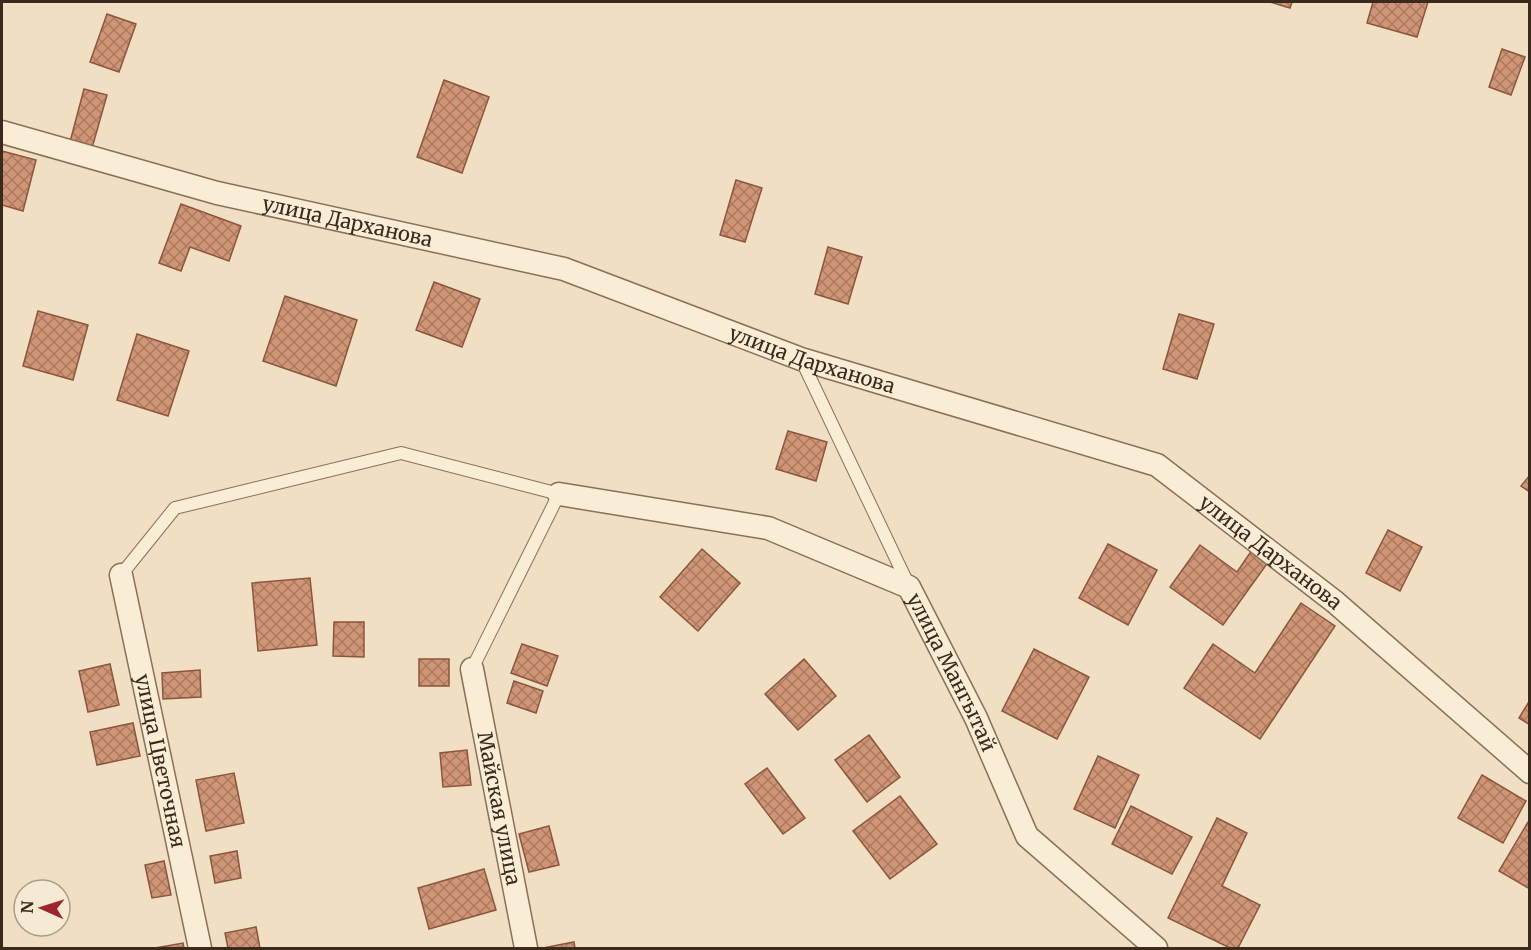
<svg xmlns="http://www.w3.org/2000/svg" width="1531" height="950" font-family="Merriweather,serif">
<defs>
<pattern id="building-cross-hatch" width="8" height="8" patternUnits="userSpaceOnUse" patternTransform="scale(1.5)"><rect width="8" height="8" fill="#d09576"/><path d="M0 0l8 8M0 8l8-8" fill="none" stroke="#aa7a60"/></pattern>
</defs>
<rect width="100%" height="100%" fill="#f0dfc2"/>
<g fill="url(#building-cross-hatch)" stroke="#8b563d" stroke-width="1.5">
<path d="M1270 2H1292L1290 8Z"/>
<path d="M1373 2H1428L1417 37 1367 23Z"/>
<path d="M107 14 136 24 119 72 90 62Z"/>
<path d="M1502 49 1525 57 1511 95 1489 87Z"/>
<path d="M444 80 489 97 462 173 417 157Z"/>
<path d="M84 89 107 95 92 148 70 142Z"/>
<path d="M2 151 36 160 23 211 2 205Z"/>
<path d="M736 180 762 188 745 242 720 235Z"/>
<path d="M181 204 241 226 229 261 190 247 181 271 159 263Z"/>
<path d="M828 247 862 257 848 304 815 294Z"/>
<path d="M434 282 480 299 462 347 416 330Z"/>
<path d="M285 296 357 320 336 386 263 361Z"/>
<path d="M38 311 88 325 73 380 23 366Z"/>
<path d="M1179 314 1214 324 1197 379 1163 369Z"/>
<path d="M137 334 189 351 168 416 117 400Z"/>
<path d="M788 431 827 442 816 481 776 469Z"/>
<path d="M1530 475V492L1521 486Z"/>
<path d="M1388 530 1422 547 1400 591 1366 573Z"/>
<path d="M1108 544 1157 570 1128 625 1079 598Z"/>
<path d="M1200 545 1237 572 1252 550 1269 561 1223 625 1170 587Z"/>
<path d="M702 549 740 583 698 631 660 597Z"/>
<path d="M310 578 317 645 258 651 252 583Z"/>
<path d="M1301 603 1335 626 1260 739 1184 688 1213 644 1255 673Z"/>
<path d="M334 622H364V657L333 656Z"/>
<path d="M522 644 558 656 547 686 511 673Z"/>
<path d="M1034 649 1089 677 1057 739 1002 711Z"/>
<rect x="419" y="659" width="30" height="27"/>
<path d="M804 659 836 696 798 730 765 694Z"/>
<path d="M110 664 119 705 88 712 79 671Z"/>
<path d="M200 670 201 697 163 699 162 673Z"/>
<path d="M514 681 543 691 536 713 507 703Z"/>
<path d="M1530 700V725L1519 718Z"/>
<path d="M133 723 140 756 97 765 90 732Z"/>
<path d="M869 735 900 777 867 802 835 760Z"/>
<path d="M467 750 471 785 443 787 440 753Z"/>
<path d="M1098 756 1139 775 1115 828 1074 809Z"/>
<path d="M767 768 805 818 783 834 745 784Z"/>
<path d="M234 773 244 823 206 831 196 780Z"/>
<path d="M1482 775 1526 801 1503 843 1458 818Z"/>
<path d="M900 796 937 844 890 879 853 831Z"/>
<path d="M1131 806 1192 837 1172 874 1112 844Z"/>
<path d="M1217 818 1247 833 1222 886 1260 905 1238 948H1230L1168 918Z"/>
<path d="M1528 822H1530V889L1499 871Z"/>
<path d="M549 826 559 865 529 872 519 834Z"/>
<path d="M237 851 241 878 215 883 210 856Z"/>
<path d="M164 861 171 895 152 898 145 865Z"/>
<path d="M484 869 496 910 429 929 418 888Z"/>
<path d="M256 927 260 948H228L225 933Z"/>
<path d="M574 942 575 948H543Z"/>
<path d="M183 943 184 948H155Z"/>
</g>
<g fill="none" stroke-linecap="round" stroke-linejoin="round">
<g stroke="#8b6f58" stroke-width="14">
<g id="service">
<path d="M801 359 909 586"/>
<path d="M121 575 175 508 401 453 559 494 472 669"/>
</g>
</g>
<g stroke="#8b6f58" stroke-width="25">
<g id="minor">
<path id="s1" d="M2 132 217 193 564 269 801 359 1157 465 1335 602 1530 772"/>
<path id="s2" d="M559 494 768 528 909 587 976 718 1027 836 1156 948"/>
<path id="s3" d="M121 575 200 948"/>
<path id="s4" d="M472 669 526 948"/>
</g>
</g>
<use href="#service" stroke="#faedd6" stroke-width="12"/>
<use href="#minor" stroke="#faedd6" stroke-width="22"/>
</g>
<g text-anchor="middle" stroke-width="5" stroke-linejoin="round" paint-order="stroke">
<g font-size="20" fill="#3a291d" stroke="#f7ead2">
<text dy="7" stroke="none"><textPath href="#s1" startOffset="357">улица Дарханова</textPath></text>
<text dy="7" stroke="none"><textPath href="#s1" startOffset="843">улица Дарханова</textPath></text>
<text dy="7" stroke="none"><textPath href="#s1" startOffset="1347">улица Дарханова</textPath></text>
<text dy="7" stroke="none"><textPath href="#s2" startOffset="460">улица Мангытай</textPath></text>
<text dy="7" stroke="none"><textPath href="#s3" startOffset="190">улица Цветочная</textPath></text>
<text dy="7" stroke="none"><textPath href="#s4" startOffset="142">Майская улица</textPath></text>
</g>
</g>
<rect width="1531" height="950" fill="none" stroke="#3a291d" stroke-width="6"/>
<g transform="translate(42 908) rotate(273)"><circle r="28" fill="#f7ead2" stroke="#ab9d8a" stroke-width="1.5"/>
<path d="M0-4.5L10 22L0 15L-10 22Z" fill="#9d252f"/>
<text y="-9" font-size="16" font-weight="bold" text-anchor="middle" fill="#3a291d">N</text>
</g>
</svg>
